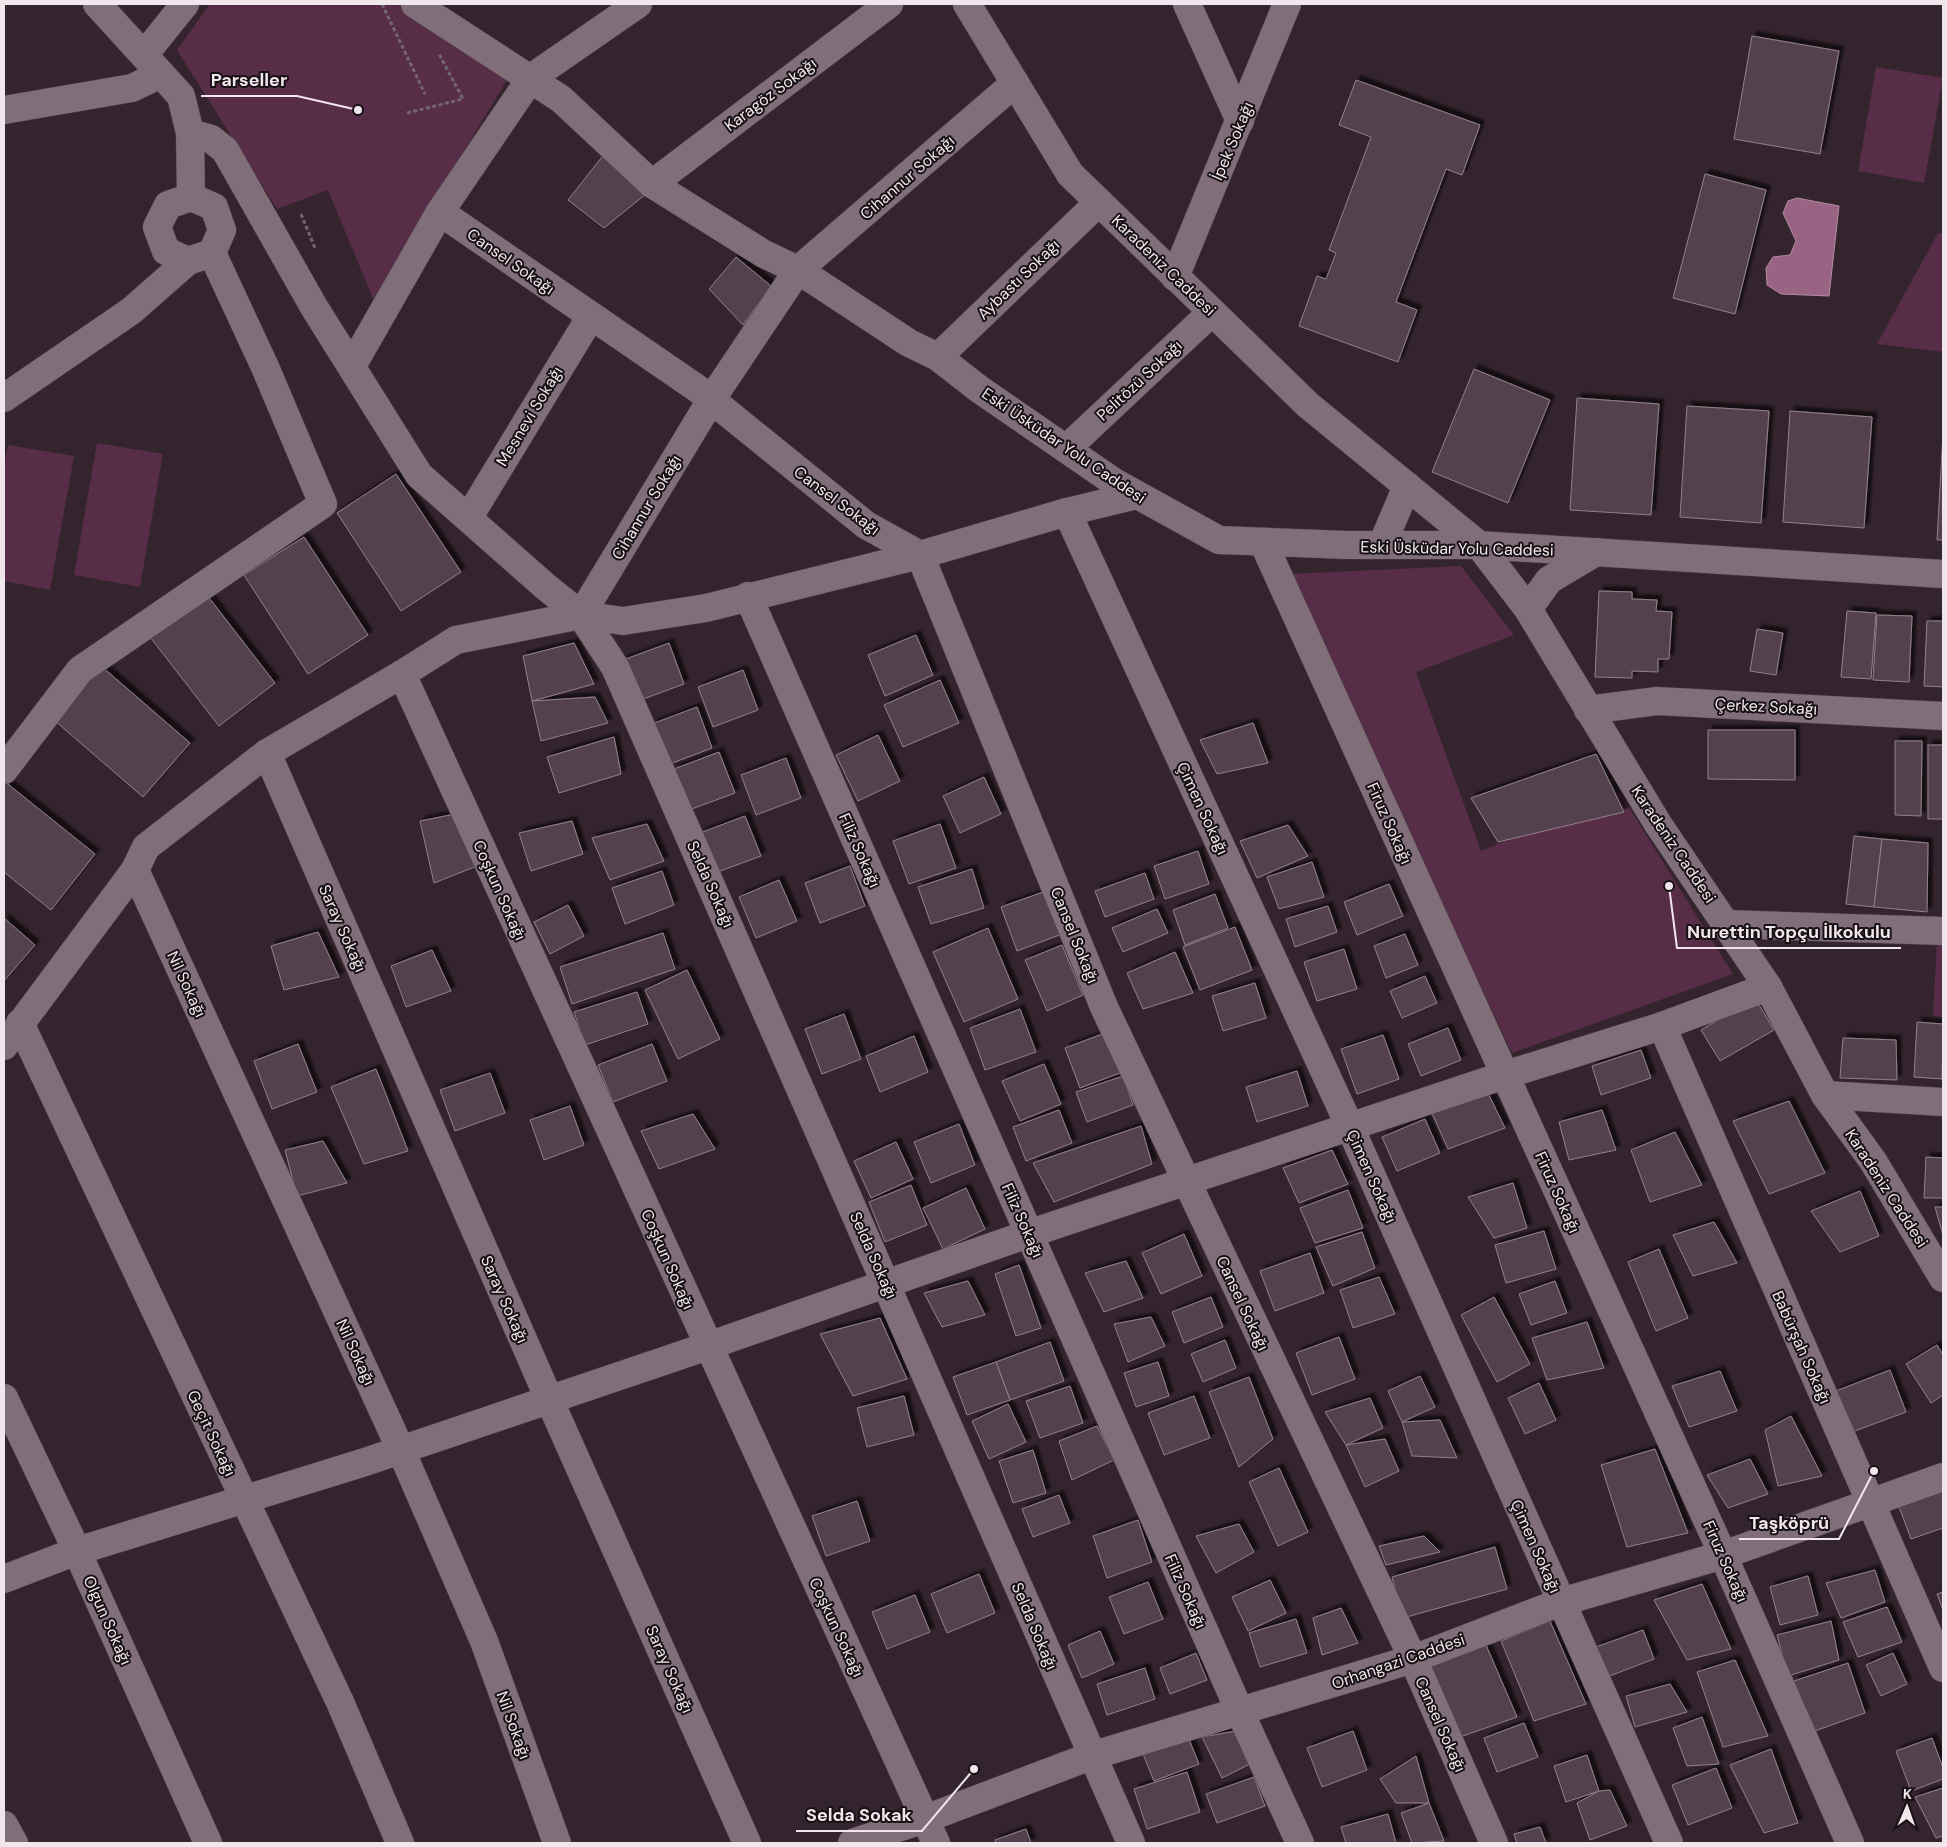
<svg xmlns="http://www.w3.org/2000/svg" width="1947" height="1847" font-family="'DM Sans',sans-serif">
<defs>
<filter id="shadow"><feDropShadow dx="4.5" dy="-4.5" stdDeviation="1" flood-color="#0009"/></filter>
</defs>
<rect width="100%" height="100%" fill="#34242d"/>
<g fill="#572d48">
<path d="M210 4H398L511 73 374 301 328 190 277 209 177 50Z"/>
<path d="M1876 67 1943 78 1924 183 1858 171Z"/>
<path d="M1938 233 1943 234V352L1877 344Z"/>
<path d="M97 443 163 454 140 587 74 575Z"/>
<path d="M8 445 74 456 50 590 4 581V467Z"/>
<path d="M1461 566 1514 635 1416 672 1481 851 1620 793 1733 974 1512 1053 1288 574Z"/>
<path d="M1937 941H1943V1017L1933 1016Z"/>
</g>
<path fill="#996484" stroke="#b38ba3" d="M1797 198 1839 206 1829 296 1781 294 1767 285 1766 268 1773 257 1790 255 1796 241 1783 213 1788 201Z"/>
<g fill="#53434d" stroke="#93808b" filter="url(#shadow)">
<path d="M1752 36 1839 51 1820 154 1734 139Z"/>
<path d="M1356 80 1480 125 1462 175 1446 169 1396 302 1417 310 1398 362 1299 326 1317 276 1326 279 1336 253 1329 250 1371 137 1339 125Z"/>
<path d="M605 153 646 194 604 228 568 200Z"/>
<path d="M1705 174 1766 190 1735 314 1673 298Z"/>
<path d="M736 257 771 286 743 325 709 289Z"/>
<path d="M1474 369 1550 400 1508 503 1432 472Z"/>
<path d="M1577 398 1659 404 1651 515 1570 510Z"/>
<path d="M1687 406 1769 411 1761 523 1680 517Z"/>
<path d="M1790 411 1872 417 1864 528 1783 522Z"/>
<path d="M1943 434V540H1937Z"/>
<path d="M396 474 461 572 401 611 337 513Z"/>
<path d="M304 537 368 635 308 674 244 575Z"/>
<path d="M203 590 275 683 219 726 147 633Z"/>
<path d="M1599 591 1632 592V599L1657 600 1656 611 1672 612 1669 659H1658V672L1632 671V678L1595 677Z"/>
<path d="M1847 611 1876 613 1871 679 1841 677Z"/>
<path d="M1877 615 1912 616 1909 682 1873 680Z"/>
<path d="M1927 621H1943V687L1924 686Z"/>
<path d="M1757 629 1783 633 1776 675 1750 671Z"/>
<path d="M916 635 933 675 885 696 868 655Z"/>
<path d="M574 643 594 684 532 701 523 656Z"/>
<path d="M669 643 684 684 638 701 623 660Z"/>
<path d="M101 666 190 743 143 797 54 720Z"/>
<path d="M743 670 758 710 713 727 698 687Z"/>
<path d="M940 680 959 723 903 747 884 705Z"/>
<path d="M595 697 608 723 541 741 532 701Z"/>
<path d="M697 707 712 748 667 765 652 724Z"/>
<path d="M1253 723 1268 763 1217 774 1200 740Z"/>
<path d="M1708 730H1795V780L1708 779Z"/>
<path d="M878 735 900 781 858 801 836 755Z"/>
<path d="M614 737 621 774 559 793 547 757Z"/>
<path d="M1895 741H1922L1921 816 1895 815Z"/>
<rect x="1928" y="745" width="15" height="74"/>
<path d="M719 752 735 793 689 810 674 769Z"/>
<path d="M1596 754 1624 812 1498 842 1471 798Z"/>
<path d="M786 758 801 798 756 815 741 775Z"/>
<path d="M984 777 1001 814 960 833 943 796Z"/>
<path d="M4 781 95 854 51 910 4 872Z"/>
<path d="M465 812 487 862 434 883 420 821Z"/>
<path d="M745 816 761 856 715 873 700 833Z"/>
<path d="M572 821 583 854 531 871 519 833Z"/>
<path d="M647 824 664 861 610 880 592 838Z"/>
<path d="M940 824 956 868 909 884 893 841Z"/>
<path d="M1288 825 1308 856 1257 878 1240 841Z"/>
<path d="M1854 836 1882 839 1874 907 1846 904Z"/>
<path d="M1882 839 1928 843 1927 912 1874 907Z"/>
<path d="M1198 851 1209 884 1165 899 1154 866Z"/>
<path d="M1312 862 1324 897 1279 909 1267 877Z"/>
<path d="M850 866 865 906 820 923 805 883Z"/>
<path d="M972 869 984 908 931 924 918 887Z"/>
<path d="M662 871 674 905 625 924 612 888Z"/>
<path d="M1145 873 1154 899 1105 917 1095 891Z"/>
<path d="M779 880 797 921 756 938 739 897Z"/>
<path d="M1389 884 1403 916 1357 935 1344 902Z"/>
<path d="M1046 891 1062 934 1017 951 1001 907Z"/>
<path d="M1215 894 1228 928 1185 945 1173 910Z"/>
<path d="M568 905 584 936 550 954 534 922Z"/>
<path d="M1328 906 1337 932 1295 947 1286 919Z"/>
<path d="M1157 909 1168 933 1123 952 1112 928Z"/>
<path d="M4 918 35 945 4 981Z"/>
<path d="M1235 927 1252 970 1200 990 1183 947Z"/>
<path d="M988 928 1018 999 964 1022 933 952Z"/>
<path d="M318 932 339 977 284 990 271 946Z"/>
<path d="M663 933 675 969 572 1004 560 967Z"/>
<path d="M1405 934 1418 965 1386 978 1374 946Z"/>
<path d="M1062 945 1083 995 1047 1011 1025 960Z"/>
<path d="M1344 949 1357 989 1317 1001 1304 962Z"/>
<path d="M432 950 451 991 406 1007 391 966Z"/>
<path d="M1175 952 1193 993 1143 1009 1127 973Z"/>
<path d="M687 970 720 1039 678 1059 645 990Z"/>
<path d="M1425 976 1437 1003 1402 1018 1390 991Z"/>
<path d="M1255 983 1266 1018 1223 1031 1212 996Z"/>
<path d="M637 992 648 1024 585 1045 574 1012Z"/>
<path d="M1755 998 1774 1030 1720 1061 1701 1030Z"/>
<path d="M1020 1009 1036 1052 985 1070 970 1028Z"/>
<path d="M844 1014 861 1059 822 1074 805 1029Z"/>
<path d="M1917 1022 1943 1024 1942 1079 1914 1077Z"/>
<path d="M1448 1028 1461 1060 1421 1076 1408 1044Z"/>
<path d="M1105 1033 1120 1073 1080 1088 1065 1048Z"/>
<path d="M1383 1035 1399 1079 1357 1094 1341 1049Z"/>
<path d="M914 1036 928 1072 880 1092 866 1056Z"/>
<path d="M1843 1038 1896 1040 1897 1080 1840 1078Z"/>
<path d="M298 1044 317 1092 272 1109 254 1061Z"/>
<path d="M652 1044 667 1081 613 1102 598 1065Z"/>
<path d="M1641 1050 1651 1078 1601 1095 1592 1066Z"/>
<path d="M1044 1064 1061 1104 1020 1121 1002 1081Z"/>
<path d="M376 1069 408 1151 364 1164 331 1087Z"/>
<path d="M1297 1071 1308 1106 1257 1122 1246 1087Z"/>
<path d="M490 1073 505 1113 455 1131 440 1090Z"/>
<path d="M1123 1076 1133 1105 1087 1122 1076 1092Z"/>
<path d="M1486 1089 1505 1128 1448 1149 1431 1111Z"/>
<path d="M1789 1101 1825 1173 1769 1194 1733 1121Z"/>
<path d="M570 1106 584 1145 544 1160 530 1120Z"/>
<path d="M1059 1110 1072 1143 1026 1161 1013 1127Z"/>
<path d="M1602 1110 1616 1150 1569 1160 1559 1122Z"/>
<path d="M693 1114 715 1149 659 1169 641 1131Z"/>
<path d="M1425 1119 1440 1153 1397 1171 1382 1137Z"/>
<path d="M959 1124 975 1165 931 1183 914 1142Z"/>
<path d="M1141 1126 1152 1164 1054 1202 1033 1163Z"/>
<path d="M1675 1132 1702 1185 1650 1202 1631 1150Z"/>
<path d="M323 1141 347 1183 297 1196 285 1150Z"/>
<path d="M896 1142 913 1179 871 1198 854 1161Z"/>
<path d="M1332 1150 1348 1184 1299 1203 1283 1168Z"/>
<path d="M1926 1157 1943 1158V1198H1924Z"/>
<path d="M1513 1183 1527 1228 1494 1238 1468 1197Z"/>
<path d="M911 1185 927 1225 885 1242 869 1202Z"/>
<path d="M966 1188 985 1229 943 1249 923 1208Z"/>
<path d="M1348 1190 1363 1228 1315 1243 1300 1208Z"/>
<path d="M1860 1191 1879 1236 1840 1252 1811 1211Z"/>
<path d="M1935 1207H1943V1235Z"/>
<path d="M1714 1222 1737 1263 1693 1276 1673 1235Z"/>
<path d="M1544 1231 1556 1269 1506 1283 1495 1245Z"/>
<path d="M1362 1232 1375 1268 1333 1286 1316 1247Z"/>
<path d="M1184 1234 1202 1276 1161 1294 1142 1253Z"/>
<path d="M1659 1249 1688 1318 1656 1331 1628 1262Z"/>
<path d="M1310 1253 1324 1293 1275 1311 1260 1271Z"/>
<path d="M1126 1261 1143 1298 1104 1312 1085 1273Z"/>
<path d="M1019 1265 1041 1328 1016 1336 995 1274Z"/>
<path d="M1379 1277 1395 1314 1353 1328 1340 1290Z"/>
<path d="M968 1281 985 1315 942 1327 924 1293Z"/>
<path d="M1555 1281 1567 1313 1531 1325 1519 1294Z"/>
<path d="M1211 1297 1223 1327 1184 1343 1172 1312Z"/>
<path d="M1494 1297 1530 1364 1497 1382 1461 1315Z"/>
<path d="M1151 1317 1165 1346 1128 1362 1114 1324Z"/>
<path d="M880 1318 907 1379 853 1396 820 1334Z"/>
<path d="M1587 1322 1604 1368 1547 1380 1532 1338Z"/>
<path d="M1339 1337 1355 1379 1312 1395 1296 1353Z"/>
<path d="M1225 1340 1236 1368 1203 1382 1191 1354Z"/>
<path d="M1050 1342 1064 1381 1010 1400 996 1362Z"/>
<path d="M1937 1345 1943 1355V1395L1931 1403 1906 1364Z"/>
<path d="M996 1362 1010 1400 967 1415 953 1377Z"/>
<path d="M1158 1362 1169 1396 1136 1407 1124 1373Z"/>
<path d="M1890 1370 1906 1412 1852 1432 1836 1391Z"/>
<path d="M1720 1371 1737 1411 1689 1427 1672 1386Z"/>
<path d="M1420 1376 1435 1407 1402 1422 1388 1391Z"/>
<path d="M1249 1377 1273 1439 1239 1467 1209 1392Z"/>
<path d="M1539 1383 1556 1420 1525 1434 1508 1398Z"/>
<path d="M1070 1386 1083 1423 1040 1438 1026 1401Z"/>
<path d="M904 1396 914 1435 867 1447 857 1408Z"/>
<path d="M1194 1396 1210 1438 1164 1455 1148 1413Z"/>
<path d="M1370 1398 1383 1428 1346 1445 1325 1412Z"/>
<path d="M1008 1404 1026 1442 989 1459 972 1421Z"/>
<path d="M1791 1416 1822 1476 1778 1486 1765 1430Z"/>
<path d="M1440 1420 1457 1458 1412 1456 1402 1422Z"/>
<path d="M1097 1426 1114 1460 1072 1480 1059 1441Z"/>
<path d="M1385 1439 1399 1471 1365 1487 1346 1445Z"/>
<path d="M1655 1449 1688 1533 1627 1547 1601 1465Z"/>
<path d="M1033 1450 1046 1493 1013 1503 999 1461Z"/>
<path d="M1750 1459 1768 1494 1728 1508 1707 1475Z"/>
<path d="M1279 1468 1308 1532 1278 1546 1249 1482Z"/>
<path d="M1943 1487V1528L1911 1539 1898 1504Z"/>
<path d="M1059 1495 1070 1523 1033 1537 1022 1509Z"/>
<path d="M857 1501 870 1541 826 1556 812 1516Z"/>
<path d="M1138 1520 1152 1562 1107 1578 1093 1536Z"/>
<path d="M1239 1524 1254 1552 1216 1573 1196 1536Z"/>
<path d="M1424 1536 1440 1552 1386 1565 1379 1546Z"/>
<path d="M1495 1547 1507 1589 1403 1618 1392 1577Z"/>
<path d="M1875 1570 1885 1602 1841 1618 1826 1583Z"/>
<path d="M979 1574 995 1613 947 1633 931 1594Z"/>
<path d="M1808 1576 1818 1615 1780 1625 1770 1587Z"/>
<path d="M1270 1580 1286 1613 1248 1631 1232 1597Z"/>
<path d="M1148 1582 1163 1619 1124 1634 1109 1597Z"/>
<path d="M1702 1584 1731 1649 1687 1660 1654 1600Z"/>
<path d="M1943 1592V1610L1937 1594Z"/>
<path d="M915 1595 930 1632 887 1649 872 1612Z"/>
<path d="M1887 1607 1902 1642 1858 1657 1843 1622Z"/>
<path d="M1341 1608 1358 1643 1322 1655 1313 1618Z"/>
<path d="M1296 1619 1307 1653 1260 1667 1249 1633Z"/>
<path d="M1550 1621 1586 1704 1534 1721 1501 1641Z"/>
<path d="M1831 1621 1839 1660 1788 1676 1777 1635Z"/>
<path d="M1643 1630 1654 1659 1607 1677 1596 1647Z"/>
<path d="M1100 1631 1114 1664 1082 1678 1068 1645Z"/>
<path d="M1486 1645 1517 1717 1460 1737 1428 1662Z"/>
<path d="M1196 1653 1207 1680 1170 1694 1160 1668Z"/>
<path d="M1893 1653 1907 1684 1881 1696 1866 1665Z"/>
<path d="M1735 1660 1768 1736 1723 1747 1697 1672Z"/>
<path d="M1848 1663 1865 1713 1812 1732 1794 1681Z"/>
<path d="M1145 1668 1155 1699 1107 1715 1097 1684Z"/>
<path d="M1670 1684 1687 1712 1635 1727 1626 1696Z"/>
<path d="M1702 1717 1719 1764 1687 1766 1673 1728Z"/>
<path d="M1524 1723 1538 1757 1497 1772 1484 1738Z"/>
<path d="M1236 1731 1252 1763 1222 1778 1202 1737Z"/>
<path d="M1353 1731 1367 1770 1322 1787 1307 1748Z"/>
<path d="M1188 1737 1199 1764 1154 1781 1143 1754Z"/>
<path d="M1932 1738 1943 1768V1779L1911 1791 1896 1751Z"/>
<path d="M1771 1749 1798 1823 1764 1833 1730 1765Z"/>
<path d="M1587 1755 1599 1791 1566 1802 1554 1766Z"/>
<path d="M1416 1756 1429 1803H1396L1380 1779Z"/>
<path d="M1716 1768 1732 1808 1688 1825 1672 1785Z"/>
<path d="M1187 1772 1200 1812 1147 1829 1134 1789Z"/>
<path d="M1254 1777 1265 1806 1217 1823 1206 1794Z"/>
<path d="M1943 1788V1836L1936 1838 1915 1797Z"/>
<path d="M1610 1790 1627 1826 1590 1840 1577 1803 1599 1791Z"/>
<path d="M1429 1803 1444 1841 1412 1843 1401 1813Z"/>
<path d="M1388 1814 1396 1843H1346L1341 1827Z"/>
<path d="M1540 1827 1546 1843H1517L1514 1834Z"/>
<path d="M1026 1829 1031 1843H996L995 1840Z"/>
</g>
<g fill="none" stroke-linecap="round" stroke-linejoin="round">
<g stroke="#4e4149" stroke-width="29">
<g id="minor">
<path d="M97 4 181 96 190 133 191 197"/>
<path d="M415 4 561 99 652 184 764 254 798 270 909 343 938 357 979 389 1114 482 1219 540 1347 545H1479L1943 574"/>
<path d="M967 4 1070 174 1308 405 1479 545 1528 609 1658 824 1768 987 1825 1095 1873 1161 1943 1278"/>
<path d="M1187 4 1240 121"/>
<path d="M144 55 185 4"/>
<path d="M4 110 132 88 161 74"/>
<path d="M190 133 211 139 225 150 314 307 419 475 546 587 581 615 615 667 1131 1843"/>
<path d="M652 184 889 4"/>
<path d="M191 197 214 207 222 230 212 253 188 261 166 251 157 227 168 205Z"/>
<path d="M440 212 698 389 866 525 920 555 1104 1007 1413 1659 1494 1843"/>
<path d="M1175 277 1287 4"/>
<path d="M938 357 1099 202"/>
<path d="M352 366 440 212 531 78 638 4"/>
<path d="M4 398 131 311 188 261"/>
<path d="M1066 449 1212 312"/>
<path d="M1067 512 1350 1127 1669 1843"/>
<path d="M469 517 591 316"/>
<path d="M1263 542 1723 1555 1850 1843"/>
<path d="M1382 545 1407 486"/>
<path d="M748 596 1240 1712 1300 1843"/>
<path d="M1528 609 1549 580 1596 552"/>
<path d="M581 615 711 400 798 270 1015 83"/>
<path d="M402 674 936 1843"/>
<path d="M1588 710 1657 701 1943 716"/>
<path d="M267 753 549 1399 747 1843"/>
<path d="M4 770 80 670 323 504 265 367 212 253"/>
<path d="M135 870 400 1448 484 1641 557 1843"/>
<path d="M1727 924 1943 931"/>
<path d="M20 1023 340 1702 400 1843"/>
<path d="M1662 1026 1943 1668"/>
<path d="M4 1046 135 870 146 847 267 753 402 674 456 640 581 615 623 621 706 608 920 555 1067 512 1137 495"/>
<path d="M1825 1095 1943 1102"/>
<path d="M4 1398 77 1551 208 1843"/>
<path d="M4 1579 77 1551 365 1462 708 1346 1028 1234 1505 1075 1662 1026 1768 987"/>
<path d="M4 1825 14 1843"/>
<path d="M852 1843 925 1819 1091 1756 1413 1659 1561 1602 1723 1555 1943 1477"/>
</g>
</g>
<g stroke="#74666e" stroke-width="3" stroke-dasharray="4 2.5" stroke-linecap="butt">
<path d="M382 4 425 94"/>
<path d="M407 113 463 99 439 54"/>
<path d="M301 214 315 248"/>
</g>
<use href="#minor" stroke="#806e79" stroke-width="28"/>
</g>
<g text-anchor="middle" stroke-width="4" stroke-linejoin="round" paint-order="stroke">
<g font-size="16" fill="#f0e6ec" stroke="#171014">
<text transform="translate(770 94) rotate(-37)" y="6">Karagöz Sokağı</text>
<text transform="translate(1232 141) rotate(-67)" y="6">İpek Sokağı</text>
<text transform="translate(907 177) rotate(-41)" y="6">Cihannur Sokağı</text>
<text transform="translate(511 261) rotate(35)" y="6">Cansel Sokağı</text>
<text transform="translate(1164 265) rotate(44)" y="6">Karadeniz Caddesi</text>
<text transform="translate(1018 279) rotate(-44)" y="6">Aybastı Sokağı</text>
<text transform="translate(1139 380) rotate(-43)" y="6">Pelitözü Sokağı</text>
<text transform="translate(529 416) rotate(-59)" y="6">Mesnevi Sokağı</text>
<text transform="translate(1064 445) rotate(34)" y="6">Eski Üsküdar Yolu Caddesi</text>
<text transform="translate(837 500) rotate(37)" y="6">Cansel Sokağı</text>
<text transform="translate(646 507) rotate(-59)" y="6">Cihannur Sokağı</text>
<text transform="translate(1457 548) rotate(1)" y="6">Eski Üsküdar Yolu Caddesi</text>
<text transform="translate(1766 706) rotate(3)" y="6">Çerkez Sokağı</text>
<text transform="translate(1203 808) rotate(65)" y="6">Çimen Sokağı</text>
<text transform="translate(1390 823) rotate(66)" y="6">Firuz Sokağı</text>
<text transform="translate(1674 844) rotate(56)" y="6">Karadeniz Caddesi</text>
<text transform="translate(860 850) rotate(66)" y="6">Filiz Sokağı</text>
<text transform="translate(711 884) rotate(66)" y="6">Selda Sokağı</text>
<text transform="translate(500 890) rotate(66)" y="6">Coşkun Sokağı</text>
<text transform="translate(343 928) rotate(66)" y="6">Saray Sokağı</text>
<text transform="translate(1075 935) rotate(68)" y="6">Cansel Sokağı</text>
<text transform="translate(187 984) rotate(65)" y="6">Nil Sokağı</text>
<text transform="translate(1372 1176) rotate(66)" y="6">Çimen Sokağı</text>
<text transform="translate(1887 1188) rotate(57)" y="6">Karadeniz Caddesi</text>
<text transform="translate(1558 1192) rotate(66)" y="6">Firuz Sokağı</text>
<text transform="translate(1023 1220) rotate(66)" y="6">Filiz Sokağı</text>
<text transform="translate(874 1255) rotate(66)" y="6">Selda Sokağı</text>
<text transform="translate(668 1259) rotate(66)" y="6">Coşkun Sokağı</text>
<text transform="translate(505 1299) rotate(66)" y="6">Saray Sokağı</text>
<text transform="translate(1243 1303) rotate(65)" y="6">Cansel Sokağı</text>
<text transform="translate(1802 1347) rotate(66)" y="6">Babürşah Sokağı</text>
<text transform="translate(356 1352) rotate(65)" y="6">Nil Sokağı</text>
<text transform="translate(212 1433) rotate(65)" y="6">Geçit Sokağı</text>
<text transform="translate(1536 1546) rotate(66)" y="6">Çimen Sokağı</text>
<text transform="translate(1726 1561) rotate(66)" y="6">Firuz Sokağı</text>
<text transform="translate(1186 1591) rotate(66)" y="6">Filiz Sokağı</text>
<text transform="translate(108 1620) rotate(66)" y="6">Olgun Sokağı</text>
<text transform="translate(1035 1626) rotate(67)" y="6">Selda Sokağı</text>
<text transform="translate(837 1627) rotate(65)" y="6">Coşkun Sokağı</text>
<text transform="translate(1398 1661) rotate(-19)" y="6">Orhangazi Caddesi</text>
<text transform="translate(670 1669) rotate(66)" y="6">Saray Sokağı</text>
<text transform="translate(1441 1724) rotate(66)" y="6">Cansel Sokağı</text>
<text transform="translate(514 1725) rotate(70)" y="6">Nil Sokağı</text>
</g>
</g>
<path fill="none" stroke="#f0e6ec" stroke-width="2" d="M358 110L297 96H201M1669 886L1677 948H1901M1874 1471L1839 1539H1739M974 1769L922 1831H796"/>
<g fill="#f0e6ec" stroke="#171014" stroke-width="2">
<circle cx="358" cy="110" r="5"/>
<circle cx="1669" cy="886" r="5"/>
<circle cx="1874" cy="1471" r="5"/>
<circle cx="974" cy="1769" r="5"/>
</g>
<g font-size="18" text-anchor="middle" font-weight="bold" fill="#f0e6ec" stroke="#171014" stroke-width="4" stroke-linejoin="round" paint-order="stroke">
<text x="249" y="86">Parseller</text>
<text x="1789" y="938">Nurettin Topçu İlkokulu</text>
<text x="1789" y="1529">Taşköprü</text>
<text x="859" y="1821">Selda Sokak</text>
</g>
<rect width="1947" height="1847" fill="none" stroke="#f0e6ec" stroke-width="10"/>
<g transform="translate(1907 1807) rotate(2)" stroke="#171014" stroke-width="4" paint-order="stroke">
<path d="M0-4L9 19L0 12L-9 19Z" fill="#f0e6ec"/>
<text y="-8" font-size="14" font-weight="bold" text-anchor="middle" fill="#f0e6ec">K</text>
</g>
</svg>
